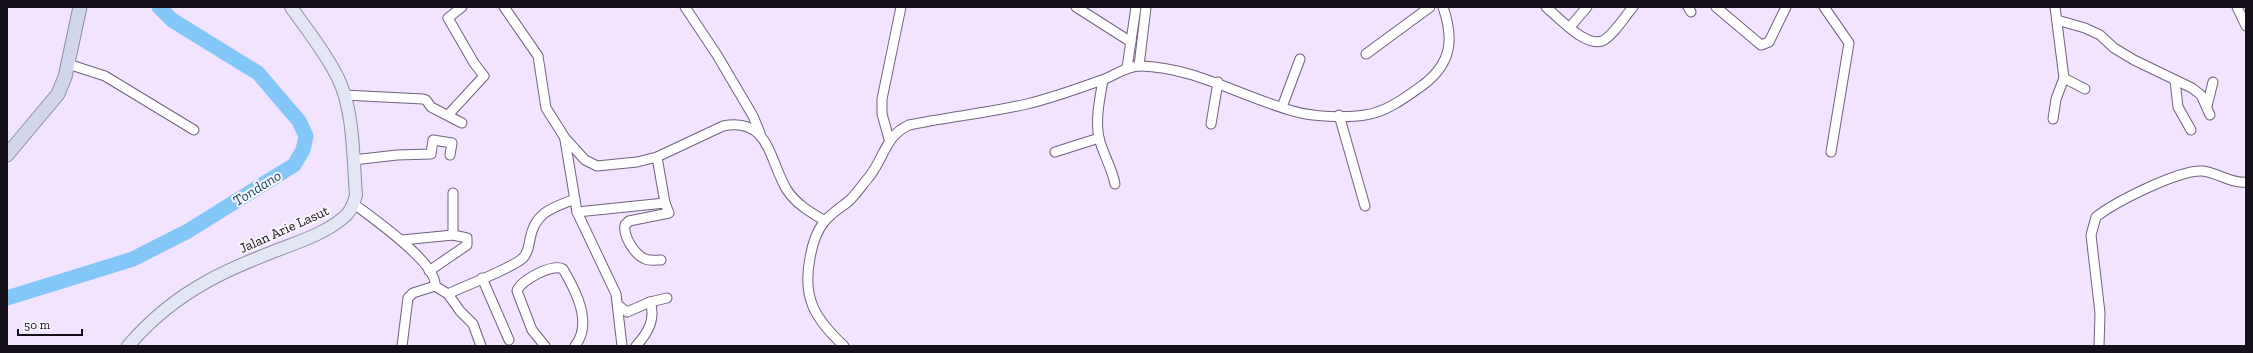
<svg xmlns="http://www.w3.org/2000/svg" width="2253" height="353" font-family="'Zilla Slab',serif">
<rect width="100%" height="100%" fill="#f2e3ff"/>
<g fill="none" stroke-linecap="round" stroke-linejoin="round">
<path stroke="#83c6f8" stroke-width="15" d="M7 298 133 259 188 231 294 165 303 150 306 136 299 121 258 73 172 20 159 7"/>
<g stroke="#6f627a" stroke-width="11">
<g id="minor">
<path d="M504 7 538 56 546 108 565 138 585 160 597 166 637 162 657 157 723 126C770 117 769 161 787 190 796 204 810 212 825 221"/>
<path d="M685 7 717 55 753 116 760 133"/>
<path d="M1076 7 1131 42"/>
<path d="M1546 7C1558 17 1585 47 1602 41 1612 37 1626 15 1633 7"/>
<path d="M1688 7 1691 12"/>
<path d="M1716 7 1761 45 1769 42 1786 7"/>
<path d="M1824 7 1849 43 1831 152"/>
<path d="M2055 7 2064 78 2085 89"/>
<path d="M2237 7 2246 26"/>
<path d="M2057 20 2085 28 2100 35 2114 48 2134 60 2192 88 2201 95 2210 115"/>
<path d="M1570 27 1587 7"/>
<path d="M1366 54 1430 7"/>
<path d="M68 64 105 76 194 130"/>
<path d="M1139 66 1146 7"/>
<path d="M1127 68 1136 7"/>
<path d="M1103 80C1100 98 1095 119 1099 138 1103 154 1112 168 1115 184"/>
<path d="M2175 80 2178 107 2191 130"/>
<path d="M344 95 423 99 426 100 431 107 462 123"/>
<path d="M2207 106 2213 82"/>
<path d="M1282 107 1300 59"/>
<path d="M448 115 484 76 474 63 448 18 462 7"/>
<path d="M1339 115 1365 206"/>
<path d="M2053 119 2056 99 2064 78"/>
<path d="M1211 124 1218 82"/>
<path d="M889 139 882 114V99L901 7"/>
<path d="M565 140 577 212 616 294 622 346"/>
<path d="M1055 152 1099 138"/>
<path d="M353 160 397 155 431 154 433 140 452 143 450 155"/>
<path d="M354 204C371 217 438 263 435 286L448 294 460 311 473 324 481 346"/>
<path d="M577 212 665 203 657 157"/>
<path d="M453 235V193"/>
<path d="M402 240 453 235 467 238V245L429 271"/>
<path d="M661 260C656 260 650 261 645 259 634 254 623 236 625 225L629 221 669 213 665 203"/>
<path d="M482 278 509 340"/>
<path d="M448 294C466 285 509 270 523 258 528 253 529 245 530 239 535 212 552 208 575 199"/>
<path d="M618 305 627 312 650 302 667 298"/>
<path d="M402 346 408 298 413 293 435 286"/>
<path d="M545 346 532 330 517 291C521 280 553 263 563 269 576 291 593 323 575 346"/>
<path d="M636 346C648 333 656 319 650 302"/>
<path d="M844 346C815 319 802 298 810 258 812 246 816 232 824 222 831 213 842 207 850 200 857 193 863 184 869 177 884 158 886 135 909 125 948 117 988 113 1027 104 1052 98 1077 89 1102 80 1114 76 1126 66 1140 66 1194 67 1242 97 1293 111 1312 117 1346 118 1365 115 1387 112 1406 97 1423 85 1452 63 1454 39 1443 7"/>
<path d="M2099 346 2100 313 2091 235 2096 217C2115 202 2178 170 2202 171 2217 172 2231 184 2246 182"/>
</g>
</g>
<g stroke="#8f90a2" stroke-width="14">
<path id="major" d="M128 346C151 319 177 298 208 281 229 269 252 260 275 251 298 242 324 234 343 218 351 212 354 204 356 195 353 159 354 110 338 78 326 53 307 30 291 7"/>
</g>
<g stroke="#8f90a2" stroke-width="15">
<path id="highway" d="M7 155 58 94 65 77 80 7"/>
</g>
<use href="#minor" stroke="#fff" stroke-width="9"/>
<use href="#major" stroke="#e3e6f4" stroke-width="12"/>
<use href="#highway" stroke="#d1d6ec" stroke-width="13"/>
</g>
<g text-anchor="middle" stroke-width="4" stroke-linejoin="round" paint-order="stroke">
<g font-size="14" fill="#150f19" stroke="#f9f6fb">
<text transform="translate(284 229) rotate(-24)" y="5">Jalan Arie Lasut</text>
</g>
<g font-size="15" font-style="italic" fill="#16486a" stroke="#f9f6fb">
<text transform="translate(257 188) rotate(-32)" y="5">Tondano</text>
</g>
</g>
<rect width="2253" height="353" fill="none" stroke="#150f19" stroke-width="16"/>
<path d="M18 329v6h64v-6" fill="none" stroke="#150f19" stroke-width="2"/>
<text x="24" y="329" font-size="12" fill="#150f19" stroke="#f9f6fb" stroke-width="3" paint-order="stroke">50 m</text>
</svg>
